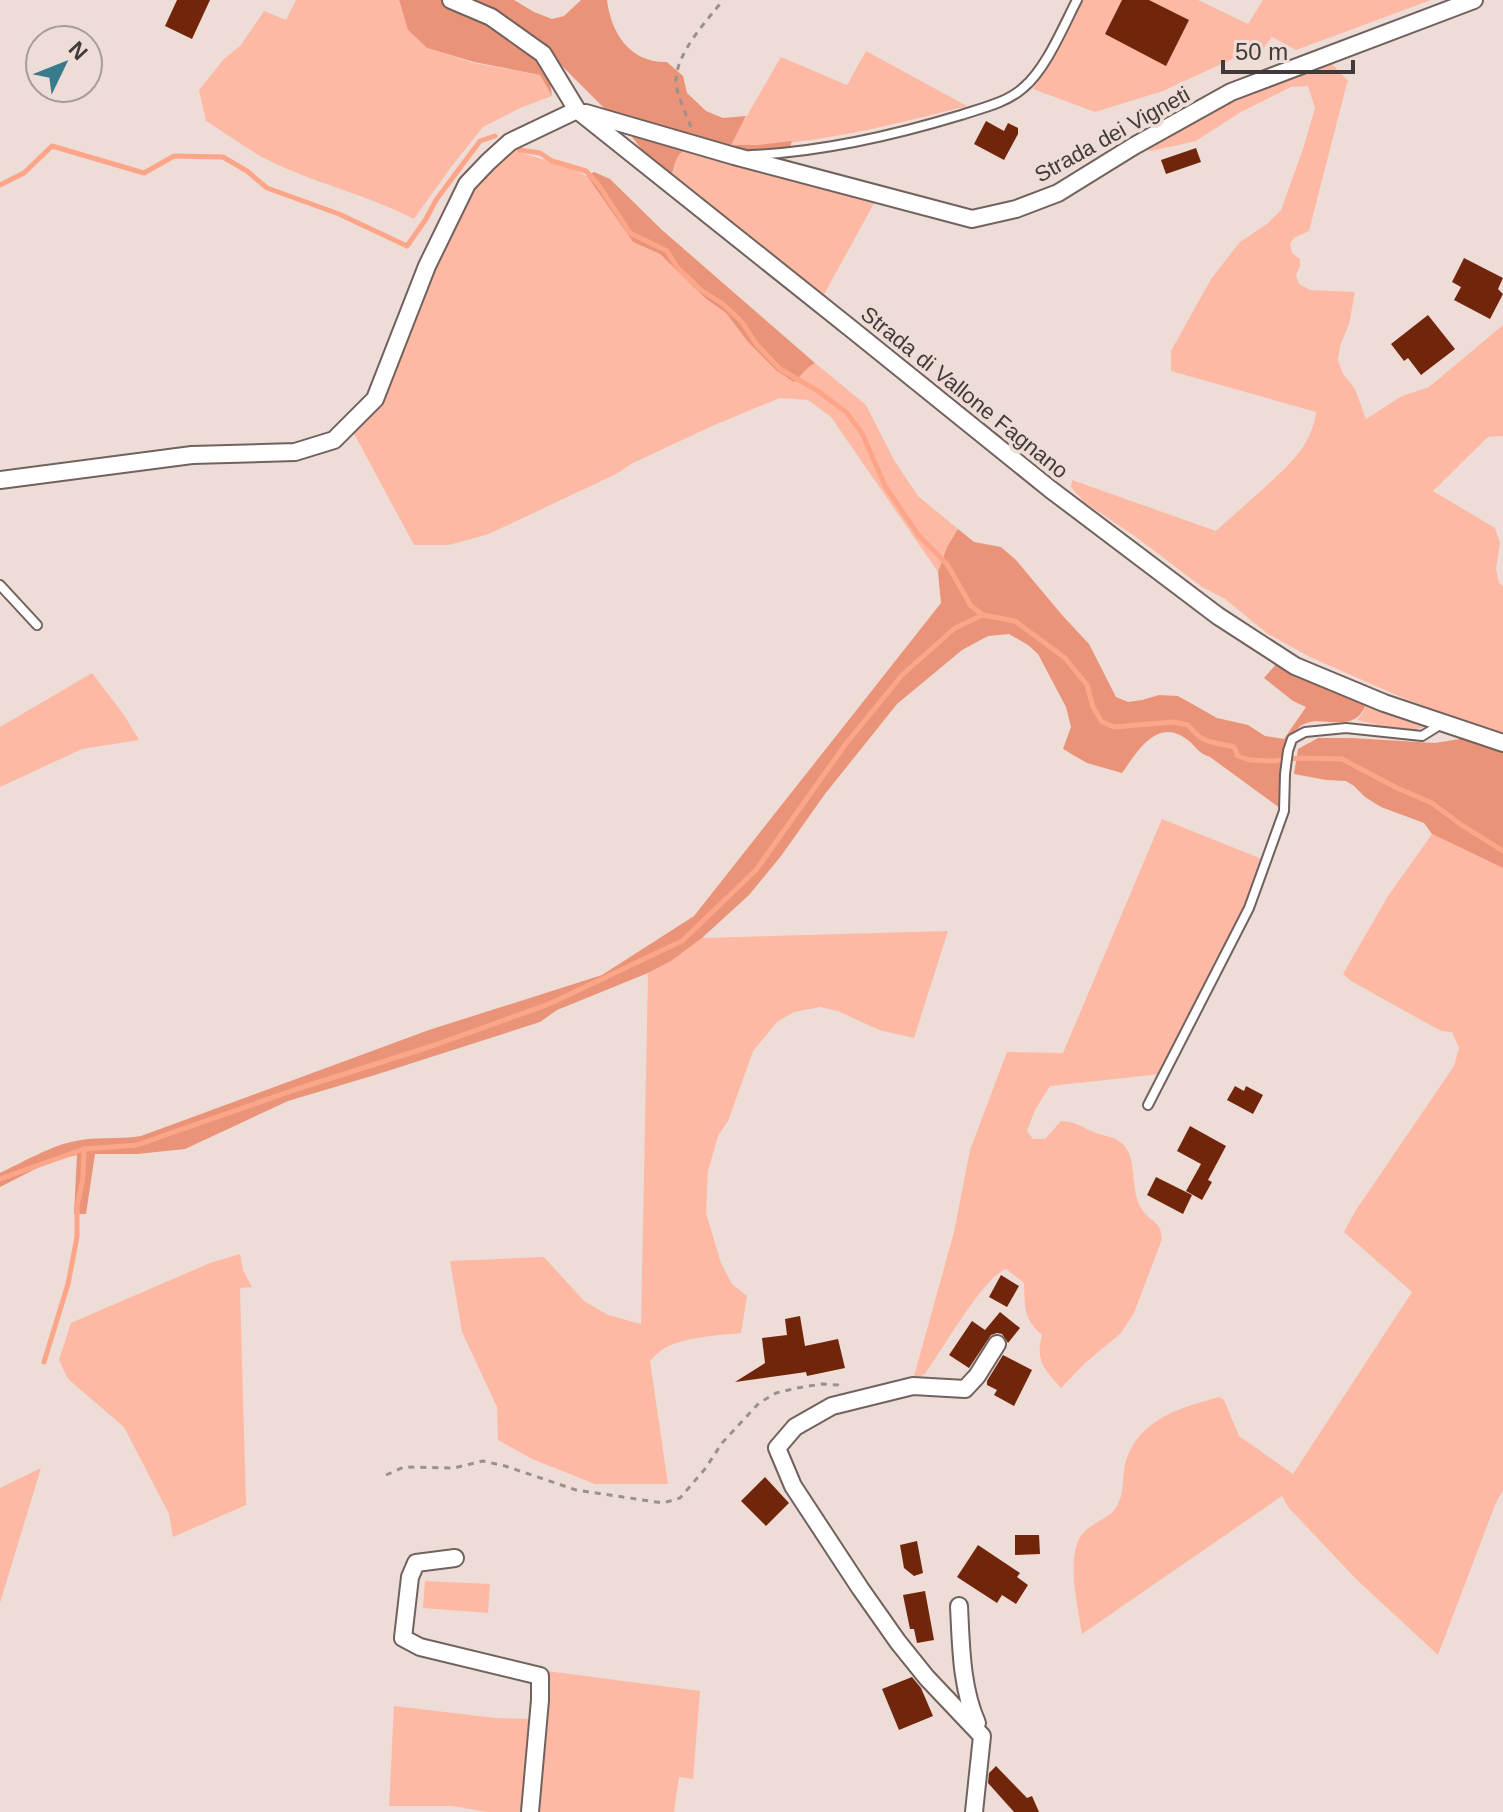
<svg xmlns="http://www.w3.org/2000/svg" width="1503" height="1812" font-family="Helvetica,sans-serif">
<rect width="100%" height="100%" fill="#eedcd7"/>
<g fill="#feb9a4">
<path d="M296 0H399L408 30 427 48 474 63 540 75 552 96 520 108 483 127 451 167 414 219C366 194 312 183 264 158 244 147 225 133 206 121L199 90 224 59 241 45 264 11 286 20Z"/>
<path d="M1083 0H1198L1248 24 1263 0H1431L1296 50 1272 37 1256 58 1245 53 1163 91 1095 112 1033 89Z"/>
<path d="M866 51 967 106C890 125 811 147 730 145L781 57 847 85Z"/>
<path d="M1329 61 1349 82 1347 83 1309 231 1294 238 1290 244 1292 253 1300 259V266L1296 275 1299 284 1310 290 1355 292 1349 324 1340 346 1338 360 1343 374 1355 389 1366 419 1402 396 1429 387 1503 325V436L1488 437 1433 491 1495 528 1500 543 1496 569 1499 583 1503 586V737L1403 698 1310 657 1268 634 1225 599 1202 587 1136 537 1084 502 1071 487 1072 480 1216 531C1232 517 1248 502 1264 488 1288 466 1312 446 1316 412L1171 371V351L1211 279 1240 242 1267 224 1281 210 1303 149 1315 108 1308 86 1291 87 1241 112 1196 141 1151 151 1141 149 1237 96Z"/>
<path d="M688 148 877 198 821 300 671 179C674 166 676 153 688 148Z"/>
<path d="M509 149 568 167 587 176 633 242 660 254 705 298 726 313 748 342 803 374 806 368 815 363 866 405 894 460 918 496 958 529 947 547 938 572 831 417 808 400 780 398 712 426 631 464 616 474 489 534 449 545H414L351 428 383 400 435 264 472 184Z"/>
<path d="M92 673 124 715 139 740 82 749 0 787V727Z"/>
<path d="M1367 701 1429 725C1406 736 1381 725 1357 720L1364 711Z"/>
<path d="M1162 819 1267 861 1161 1074 1050 1086 1035 1110 1027 1131 1033 1139H1045L1061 1121C1077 1122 1082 1127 1096 1133 1103 1136 1112 1136 1119 1141 1138 1153 1130 1185 1139 1204 1145 1218 1153 1218 1159 1227 1161 1230 1161 1235 1162 1239L1134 1313 1121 1333 1085 1363 1061 1388C1044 1369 1035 1361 1042 1335 1023 1318 1025 1308 1024 1283L1006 1269C984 1276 941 1352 925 1374L913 1380 954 1232 970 1150 1007 1052 1063 1053Z"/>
<path d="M1432 834 1503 868V1490L1495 1505 1438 1655 1357 1580 1288 1507 1282 1496 1082 1634C1078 1609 1066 1557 1081 1536 1090 1523 1108 1519 1115 1509 1126 1494 1121 1476 1126 1461 1138 1419 1183 1407 1219 1397L1224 1400 1239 1436 1293 1474 1412 1292 1344 1232 1356 1210 1454 1066 1459 1048 1452 1032 1441 1031 1351 981 1343 974 1388 896Z"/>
<path d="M948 931 914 1038 879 1030 838 1011 820 1007 794 1012 777 1022 753 1051 728 1121 718 1136 708 1171 706 1213 721 1263 732 1284 747 1296 741 1333C719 1335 685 1337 665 1348 659 1351 654 1357 650 1361L668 1484H595L532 1459 498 1440 497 1407 462 1332 450 1261 544 1257 584 1301 608 1315 641 1324 648 973 671 961 702 938Z"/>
<path d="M240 1254 243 1270 252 1287 240 1288 246 1505 173 1537 169 1514 124 1427 68 1379 59 1360 71 1323 210 1263Z"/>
<path d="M41 1468 0 1603V1488Z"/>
<path d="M425 1581 490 1584 488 1613 423 1608Z"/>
<path d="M547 1671 700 1691 693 1779 679 1777 674 1812H536Z"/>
<path d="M394 1706 495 1718 532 1719 526 1812H488L452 1806H389Z"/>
</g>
<g fill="#ea9378">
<path d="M399 0H442L489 21 538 59 549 73 552 96 540 75 474 62 427 48 408 30Z"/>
<path d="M458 0H514L534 12 552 19 564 16 581 0H607C611 33 630 63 667 62L683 76 687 93 706 111 723 118 746 116 731 145H757L792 141 787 156 755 166 688 148C676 153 674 166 671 179L648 158 629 133 547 51Z"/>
<path d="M594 172 610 179 662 230 815 363C806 368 802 375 794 382L777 371 748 342 726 313 705 298 660 254 633 242 587 176Z"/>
<path d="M958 529 974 542 1001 547 1016 560 1062 615 1089 644 1116 697 1128 702 1142 700 1159 695 1178 696 1217 718 1248 725 1265 736 1284 739 1306 707 1293 701 1264 678 1278 662 1367 701C1354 744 1311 703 1294 734 1288 744 1286 796 1284 811L1210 757C1196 752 1197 746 1185 738 1156 718 1137 752 1122 773L1087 763 1063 749 1071 727 1066 707 1038 654 1028 645 1009 634 988 636 962 650 897 704 825 794 781 856 749 895 702 938 671 961 648 973 557 1010 540 1022 375 1075 288 1101 185 1149 137 1154H95L86 1214H74L77 1155 51 1161 0 1187V1173C21 1163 49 1147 71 1142 94 1136 118 1140 141 1136L429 1030 602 975 694 916 941 603 938 572 947 547Z"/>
<path d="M1472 737 1503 748V868L1432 834 1424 823 1381 807 1365 797 1354 786 1346 781 1326 780 1294 774 1298 749 1318 738H1351L1435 743Z"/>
</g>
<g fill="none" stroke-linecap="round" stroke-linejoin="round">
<g stroke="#fda589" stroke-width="5">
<path d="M519 150 540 153 552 161 586 171 598 184 630 233 667 251 677 267 701 290 723 304 742 322 757 345 780 369 818 391 846 412 862 433 885 486 919 536 947 564 971 606 983 615 1015 621 1065 658 1087 685 1093 707 1102 722 1114 727 1173 722 1188 725C1204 745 1211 741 1234 747L1238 756 1250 760 1272 761 1300 758 1342 759 1397 788 1432 803 1460 824 1503 851"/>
<path d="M0 185 24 173 52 146 144 173 174 156 223 157 247 171 267 188 339 214 407 246 426 219 436 200 480 141 495 136"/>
<path d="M0 1179 84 1149 137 1145 294 1090 432 1046 549 1004 682 941 756 870 845 745 902 675 955 628 983 615"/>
<path d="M44 1362 68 1284 77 1237V1207L83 1178 84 1149"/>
</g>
</g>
<g fill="#71260c">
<path d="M177 0H210L192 39 165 26Z"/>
<path d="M1122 0H1149L1189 20 1166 66 1105 34Z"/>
<path d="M986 121 1004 131 1008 123 1018 128V134L1004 160 974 144Z"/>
<path d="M1196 148 1201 162 1166 174 1161 160Z"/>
<path d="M1464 258 1503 278 1498 289 1503 294 1490 319 1454 300 1461 287 1452 282Z"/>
<path d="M1428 315 1455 349 1421 375 1408 358 1404 361 1391 344Z"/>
<path d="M1235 1086 1244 1091 1246 1086 1263 1095 1253 1114 1227 1100Z"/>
<path d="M1190 1126 1226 1146 1208 1180 1212 1182 1202 1200 1186 1191 1201 1164 1177 1151Z"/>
<path d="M1156 1177 1192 1195 1183 1214 1147 1195Z"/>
<path d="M1001 1275 1019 1286 1007 1307 989 1297Z"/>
<path d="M1000 1312 1020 1328 1008 1343 1002 1334 997 1333 991 1335 969 1368 949 1355 972 1321 985 1330Z"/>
<path d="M800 1316 805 1346 838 1339 845 1368 807 1376 806 1372 735 1382 765 1363 762 1338 787 1335 785 1319Z"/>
<path d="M1003 1355 1032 1370 1014 1406 994 1395 997 1390 987 1385V1381Z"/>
<path d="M765 1477 789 1503 766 1526 741 1501Z"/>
<path d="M1015 1535H1039L1040 1554 1015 1555Z"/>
<path d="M917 1541 923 1573 914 1576 904 1568 900 1545Z"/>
<path d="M978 1545 1020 1573 1017 1577 1028 1585 1016 1604 1002 1595 997 1603 957 1577Z"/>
<path d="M925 1591 934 1640 917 1643 914 1629H910L903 1595Z"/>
<path d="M912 1677 921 1688 933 1716 899 1730 882 1689Z"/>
<path d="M996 1766 1027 1798 1032 1796 1039 1812H1014L988 1783 989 1773Z"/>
</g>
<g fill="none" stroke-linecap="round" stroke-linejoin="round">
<g stroke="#71625e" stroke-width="12">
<g id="lane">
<path d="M751 155C823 152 892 136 961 115 982 108 1006 103 1023 88 1046 69 1063 27 1077 0"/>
<path d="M0 585 37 625"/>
<path d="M1148 1105 1249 908 1284 811 1285 774 1288 751 1292 739 1305 732 1346 728 1422 736 1443 723"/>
</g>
</g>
<g stroke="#71625e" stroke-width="20">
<g id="street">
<path d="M451 0 491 17 543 54 577 110 854 331 1050 489 1218 616 1295 666 1384 703 1503 743"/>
<path d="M586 113 734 156 972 219 1016 209 1058 193 1134 146 1231 92 1474 0"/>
<path d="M0 480 192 455 295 452 334 440 375 399 427 266 467 184 488 162 510 142 577 110"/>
<path d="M455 1558 416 1563 410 1577 403 1638 420 1647 540 1676V1700L530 1812"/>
<path d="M959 1606C961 1645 961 1687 977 1723"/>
<path d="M974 1812 982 1736 927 1678 898 1642 860 1588 793 1486 777 1448 795 1427 832 1406 913 1386 965 1389 977 1376 997 1344"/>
</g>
</g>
<g stroke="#9d908c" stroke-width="3" stroke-dasharray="6 6" stroke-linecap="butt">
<path d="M691 127C686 114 678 97 676 84 674 55 706 22 723 0"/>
<path d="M386 1475 404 1467 454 1468 483 1461 505 1466 576 1490 663 1503 680 1498 705 1469 722 1443 759 1403 776 1393 797 1388 822 1384 838 1385 841 1387"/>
</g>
<use href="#lane" stroke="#fff" stroke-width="8"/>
<use href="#street" stroke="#fff" stroke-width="16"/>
</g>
<g text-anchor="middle" stroke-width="8" stroke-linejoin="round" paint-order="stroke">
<g font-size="22" fill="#413a38" stroke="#eedcd7">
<text transform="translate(1112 134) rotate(-29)" y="8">Strada dei Vigneti</text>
<text transform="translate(965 392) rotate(39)" y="8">Strada di Vallone Fagnano</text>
</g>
</g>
<g transform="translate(64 64) rotate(47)"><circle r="38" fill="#eedcd7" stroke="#a99b97" stroke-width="2"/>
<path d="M0-6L14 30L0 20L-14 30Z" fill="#397b8d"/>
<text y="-12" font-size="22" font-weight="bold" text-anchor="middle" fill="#413a38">N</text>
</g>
<path d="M1223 60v12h130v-12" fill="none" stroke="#413a38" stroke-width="4"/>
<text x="1235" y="60" font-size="24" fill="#413a38" stroke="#eedcd7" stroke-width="6" paint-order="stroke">50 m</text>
</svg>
